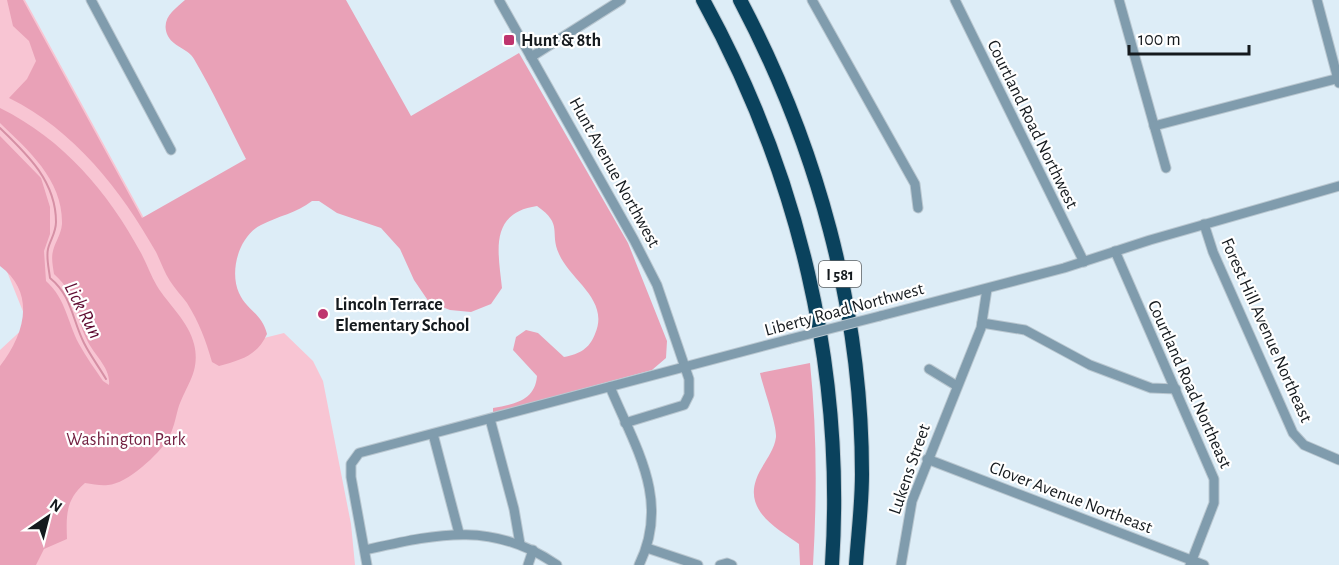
<svg xmlns="http://www.w3.org/2000/svg" width="1339" height="565" font-family="'Alegreya Sans',sans-serif">
<rect width="100%" height="100%" fill="#ddedf7"/>
<path fill="#f8c5d3" d="M0 0H25L216 350 284 333 313 361 323 381 351 524 355 565H0V350L28 324 0 254Z"/>
<g fill="#e9a1b7">
<path d="M7 0H23L142 218 246 159C229 126 213 91 194 59 188 48 172 47 167 34 161 18 175 9 185 0H346L411 116 519 53 628 243 667 341 666 358 652 370 493 413V408C514 404 535 401 537 376L513 350 516 337 526 330 538 333 564 357C580 354 589 349 595 334 610 300 571 281 559 254 549 232 564 225 537 206 489 213 498 251 502 288L491 304 471 312 450 310 429 302 414 280 400 249 381 228 337 213 319 201H312C297 213 278 216 261 225 239 236 229 271 239 293 247 311 262 313 267 334 257 356 241 360 219 366L212 362C206 341 199 322 187 303 182 296 175 289 170 281 164 272 161 262 156 252 121 190 74 130 9 98L27 79 36 61 29 41 13 26Z"/>
<path d="M0 108C63 139 108 192 141 253 147 264 151 276 157 286 168 304 189 322 194 344 201 372 185 386 178 409 175 420 174 428 168 439 159 454 127 484 108 485 101 486 93 484 85 483 66 499 66 515 67 539L44 549 36 565H0V366C24 335 37 294 0 266V136L41 178 50 207V234L44 251 46 281C66 299 67 321 79 344 86 357 95 369 103 381L109 385C111 368 94 355 87 340 74 314 79 297 54 274 53 267 51 258 53 251 55 242 61 235 62 224 63 180 29 151 0 123Z"/>
<path d="M810 363C817 431 817 497 813 565H800L799 544C778 529 745 512 756 480 761 465 774 453 776 437 777 425 763 387 760 373Z"/>
</g>
<g fill="none" stroke-linecap="round" stroke-linejoin="round">
<path stroke="#d690a5" stroke-width="2" d="M0 128C27 154 56 181 56 222 56 233 50 240 48 249 46 258 49 269 50 278 72 296 72 319 84 343 90 355 99 367 106 379"/>
<g stroke="#b9c7d0" stroke-width="11">
<g id="minor">
<path d="M91 0 171 150"/>
<path d="M499 0 634 240 657 285 689 379V395L684 405 625 423"/>
<path d="M812 0 915 184 918 208"/>
<path d="M955 0 1084 262"/>
<path d="M1119 0 1166 168"/>
<path d="M1317 0 1339 83"/>
<path d="M531 57 621 0"/>
<path d="M1154 126 1339 78"/>
<path d="M1204 224 1213 252 1293 433 1304 445 1339 460"/>
<path d="M1115 251 1214 479V503L1190 565"/>
<path d="M880 316 1064 268 1150 240 1339 186"/>
<path d="M982 323 1025 330 1090 365 1151 388 1176 389"/>
<path d="M929 369 957 386"/>
<path d="M610 387C635 447 671 500 639 565"/>
<path d="M490 419 514 509 520 544"/>
<path d="M433 434 459 533"/>
<path d="M927 459 1204 565"/>
<path d="M647 548 698 565"/>
<path d="M365 550C437 534 492 520 557 565"/>
<path d="M367 565 351 477V464L359 453 790 339"/>
<path d="M528 565 533 550"/>
<path d="M720 565 727 563 732 565"/>
<path d="M901 565 912 501 981 328 987 289"/>
</g>
</g>
<g stroke="#b9c7d0" stroke-width="16">
<g id="highway">
<path d="M703 0C798 173 845 367 832 565"/>
<path d="M740 0C817 146 862 309 862 474 862 505 858 535 856 565"/>
</g>
</g>
<use href="#minor" stroke="#809cad" stroke-width="9"/>
<use href="#highway" stroke="#0a425d" stroke-width="14"/>
<g stroke="#b9c7d0" stroke-width="11" stroke-linecap="butt">
<path id="minor-bridge" d="M790 339 880 316"/>
</g>
<use href="#minor-bridge" stroke="#809cad" stroke-width="9"/>
</g>
<g fill="#bf356e" stroke="#fff" stroke-width="2">
<rect x="503" y="34" width="12" height="12" rx="3"/>
<circle cx="323" cy="314" r="6"/>
</g>
<g text-anchor="middle" stroke-width="4.5" stroke-linejoin="round" paint-order="stroke">
<rect fill="#fff" stroke="#5b5f62" stroke-width="1.5" x="819" y="261" width="42" height="26" rx="4.5"/>
<g font-size="16" font-weight="bold" fill="#151a1e">
<text x="840" y="280">I 581</text>
</g>
<g font-size="18" font-weight="bold" fill="#151a1e" stroke="#fff" text-anchor="start">
<text x="521" y="46">Hunt &amp; 8th</text>
<text x="335" y="310">Lincoln Terrace<tspan x="335" dy="21">Elementary School</tspan></text>
</g>
<g font-size="18" fill="#151a1e" stroke="#fff">
<text transform="translate(1033 124) rotate(64)" y="6">Courtland Road Northwest</text>
<text transform="translate(615 172) rotate(61)" y="6">Hunt Avenue Northwest</text>
<text transform="translate(844 309) rotate(-15)" y="6">Liberty Road Northwest</text>
<text transform="translate(1267 330) rotate(66)" y="6">Forest Hill Avenue Northeast</text>
<text transform="translate(1190 384) rotate(66)" y="6">Courtland Road Northeast</text>
<text transform="translate(909 469) rotate(-71)" y="6">Lukens Street</text>
<text transform="translate(1071 497) rotate(21)" y="6">Clover Avenue Northeast</text>
</g>
<g font-size="18" fill="#732041" stroke="#fff">
<text x="126" y="445">Washington Park</text>
</g>
<g font-size="20" font-style="italic" fill="#600c32" stroke="#fff">
<text transform="translate(84 310) rotate(63)" y="7">Lick Run</text>
</g>
</g>
<g transform="translate(48 517) rotate(35)" stroke="#ffffff" stroke-width="4.5" paint-order="stroke">
<path d="M0-4.5L10 22L0 15L-10 22Z" fill="#151a1e"/>
<text y="-9" font-size="16" font-weight="bold" text-anchor="middle" fill="#151a1e">N</text>
</g>
<path d="M1129 45v9h120v-9" fill="none" stroke="#151a1e" stroke-width="3"/>
<text x="1138" y="45" font-size="18" fill="#151a1e" stroke="#ffffff" stroke-width="4.5" paint-order="stroke">100 m</text>
</svg>
